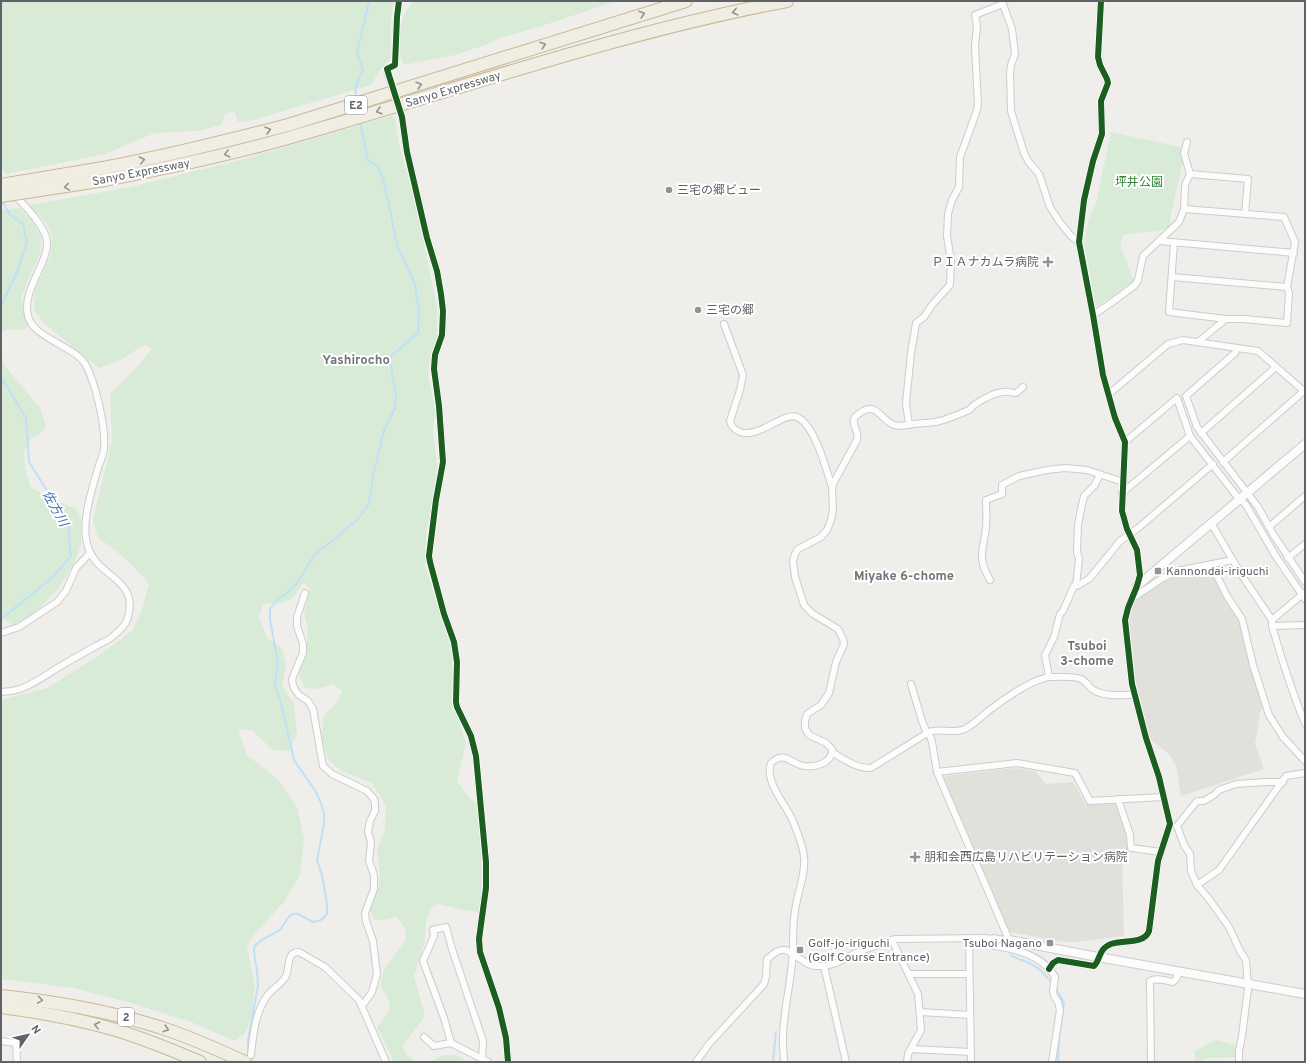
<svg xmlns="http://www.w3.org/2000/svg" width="1306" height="1063" font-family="Overpass,'Noto Sans JP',sans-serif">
<rect width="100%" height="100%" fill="#efeeea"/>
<g fill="#e2e0da">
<path d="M1203 568 1210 569 1223 595 1239 618 1263 707 1260 713 1255 744 1264 769 1181 796 1176 766 1168 753 1150 739 1136 687 1130 638 1129 618 1133 605 1141 595 1170 576 1182 572Z"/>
<path d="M1016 768 1035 771 1046 784 1073 782 1086 804H1117L1127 833 1128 851 1122 856 1124 936 1076 942H1064L1009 932 961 822 943 778 945 776Z"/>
</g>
<g fill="#d8ebd6">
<path d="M1 1H394L391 18 390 59 380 70 371 85 253 120 238 122 235 111 225 114 221 125 199 131 155 133 105 154 6 174 1 168Z"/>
<path d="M412 1H616L542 26 499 38 488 44 455 55 404 65C398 54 398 29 403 17 405 12 409 8 412 3Z"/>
<path d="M394 115 399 144 415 202 437 307V339L430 356 428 374 435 409 433 432 437 466 434 498 426 532 425 566 452 652 453 680 457 715 466 743 457 781 469 798 478 805 483 885 480 912 463 910 439 904 433 906 426 920 425 941 414 976 425 1016 402 1047 407 1055 416 1062H394L377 1027C393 1006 394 1008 380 985L385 967 405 941 406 929 397 917 382 920 373 919 370 909 379 887 380 871 377 851 385 829 386 805 372 783 342 771 328 760 322 740 323 717 337 702 342 691 333 684 317 689 305 688 298 673 306 653 308 629 304 614 310 588 303 583C290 603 287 604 263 604L259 617 267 638 282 648 286 664 282 685 294 704 297 734 289 751 273 750 252 730 238 729 247 755 278 779 297 807 304 839 300 875 284 902 258 930 247 945 255 987 252 1014 246 1032 235 1041 191 1022 138 1005 74 988 1 979V700L47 688 101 654 133 630 143 607 149 584 135 568 114 549 98 538 93 520 112 441 110 394 136 368 152 349 144 345 119 361 99 368 45 324 34 310 35 291 51 255 52 236 45 221 29 205 126 188 244 159Z"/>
<path d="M1111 132 1180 147 1183 161 1170 219 1171 226 1159 231 1124 234 1120 245 1134 281 1113 296 1096 307 1084 242 1089 218 1096 204Z"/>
<path d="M19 208 34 223 41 238 40 253 30 275 21 298 25 317 29 325 24 330 7 329 1 333V210Z"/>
<path d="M1 355 3 364 40 408 46 427 40 434 31 438 24 451 25 469 31 488 50 498 76 509 81 517V545L73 565 58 589 34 614 13 625 1 617Z"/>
<path d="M1216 1040 1238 1046 1237 1057 1207 1058 1196 1062 1194 1051C1203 1049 1207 1042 1216 1040Z"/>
<path d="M443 1055H455L469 1062H430Z"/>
</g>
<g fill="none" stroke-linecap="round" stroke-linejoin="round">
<g stroke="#bfe0f9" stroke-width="2">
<path d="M356 99C354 88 358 80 363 70L357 53 369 1"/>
<path d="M1 305 17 272 27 242 23 224 10 215 2 201"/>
<path d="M1 377 26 418 29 462 68 524 71 556 53 577 1 619"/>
<path d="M1011 955C1017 959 1022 960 1029 963 1038 967 1046 975 1052 983"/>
<path d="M1056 988 1064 1003 1059 1038 1058 1062"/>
<path d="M248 1054V1040L258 986 257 969 255 961 254 949 255 946 260 941 280 930 288 918 292 914H298L313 922 321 920 327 914V904L322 875 317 860 324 824V814L321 803 316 792 294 760 280 699 275 685 278 662 270 620V609L277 600 282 597 295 586 315 554 332 541 358 519 369 504 373 476 384 430 395 408 396 397 390 361 391 356 418 333 419 311 415 284 398 248 383 178 378 167 368 160 360 121"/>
<path d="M773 1062 776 1032"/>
</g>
<g stroke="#cbcccc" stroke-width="8">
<g id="minor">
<path d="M388 74 387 69 395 65 397 17 399 1"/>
<path d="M402 117 407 152 427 238 437 271 441 294 443 311 442 335 435 355 434 369 439 406 443 462 436 500 429 556 430 562 444 614 454 642 457 662 456 702 457 707 471 736 476 756 486 862V888L479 939 480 952 499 1008 506 1038 508 1062"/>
<path d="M1190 174 1248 179 1245 214"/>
<path d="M1160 241 1294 253"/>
<path d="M1174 243 1169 312 1226 319H1243L1287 323 1289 293 1287 287 1295 242 1284 217 1184 209"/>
<path d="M1172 277 1287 287"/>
<path d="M1093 315 1111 303 1135 285 1138 280 1143 256 1179 222 1184 209 1185 185 1190 174 1184 153 1187 142"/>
<path d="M724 324 743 375 740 390 730 421C731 426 735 430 740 432 759 439 784 411 797 417 815 425 826 469 832 487"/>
<path d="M1198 342 1226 319"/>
<path d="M1237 348 1235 353 1186 396 1197 427 1258 507 1273 534 1305 582"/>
<path d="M1109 394 1168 344 1183 340 1258 351 1305 392"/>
<path d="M909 425 906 403 911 353 916 323 924 317 932 305 950 285 951 261 947 236 948 214 952 200 959 187 960 157 976 113 978 105 975 46 977 26 975 15 1003 4 1012 29 1015 54 1011 65 1010 72 1011 111 1024 153 1028 161 1039 174 1050 207 1059 221 1071 236 1079 242"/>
<path d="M1201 433 1276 367"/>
<path d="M1125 442 1177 398 1190 436 1235 494 1246 505 1275 555 1305 599"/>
<path d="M1223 462 1304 391"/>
<path d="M1122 493 1190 436"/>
<path d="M1211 523 1241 574 1272 620V626C1282 659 1291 691 1305 723"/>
<path d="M1269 527 1305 496"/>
<path d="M1288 558 1305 544"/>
<path d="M1211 564 1227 596 1242 619 1253 665 1269 715 1283 737 1305 761"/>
<path d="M990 580C977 558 983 551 986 528 987 519 986 509 986 500L1002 494V485L1019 476 1047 470 1065 468 1087 470 1123 482"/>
<path d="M1076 586 1079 559 1077 552 1078 525 1080 514 1084 496 1094 486 1100 475"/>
<path d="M305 593 297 617V626L303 644V653L294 674 292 680 293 685 295 690 299 695 308 701 313 709 323 766 332 774 367 791 374 799 375 804V811L370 821 368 832 371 842 369 861 374 875V889L365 913 366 921 373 941 377 974 372 992 362 1006"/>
<path d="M1133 598 1161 579 1177 571 1233 560"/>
<path d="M1272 620 1304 593"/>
<path d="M1272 626 1305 625"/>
<path d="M1 633 19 627 57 602 66 591 76 568 90 553"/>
<path d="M1049 677 1045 655 1054 637 1060 614 1063 611 1074 586 1079 585 1090 578 1120 541 1137 529 1213 464"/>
<path d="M1 692C7 692 14 691 20 689 32 685 48 674 59 667 71 660 83 653 96 646 101 643 107 641 112 637 117 633 125 626 127 620 141 578 98 579 88 547 80 524 92 490 98 468 100 462 103 456 104 449 106 427 96 385 86 365 75 346 33 338 28 316 21 288 53 259 46 237 41 221 24 206 13 193"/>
<path d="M833 753C844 759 857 769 871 768L929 732C941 728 954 734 965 729 973 725 980 718 987 712 1001 701 1033 678 1051 677 1058 677 1076 676 1081 679 1086 681 1088 686 1092 689 1103 697 1122 695 1134 695"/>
<path d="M937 772 1017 763 1075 773 1090 801 1163 797"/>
<path d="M1118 799 1130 835 1131 848 1161 852"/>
<path d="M1177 826 1184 845 1190 854 1191 871 1197 885 1209 899 1229 927 1240 951 1246 960 1248 989 1242 1036 1239 1051V1062"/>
<path d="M1177 826 1197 801H1204L1214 795 1219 790 1236 784 1266 782H1283"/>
<path d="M1197 885 1219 870 1286 776 1305 773"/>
<path d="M969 938 971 1062"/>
<path d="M995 938V946C1017 949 1044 957 1055 977L1053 991 1054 996 1058 1002 1060 1010 1052 1062"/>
<path d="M892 940 918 994 921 1030 908 1054 907 1062"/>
<path d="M824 966 846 1062"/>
<path d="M1049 969 1053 963 1058 960 1094 966C1101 959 1098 949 1111 944 1122 940 1145 944 1149 931L1158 861 1170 824 1159 777 1146 738 1132 684 1125 620 1128 608 1137 586 1140 575 1137 550 1127 529 1122 511 1125 442 1115 418 1103 375 1093 315 1079 242 1084 200 1093 161 1102 134 1101 101 1108 83 1107 79 1100 65 1098 57 1101 1"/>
<path d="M909 974H969"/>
<path d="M920 1012 970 1015"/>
<path d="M424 1037 434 1046 451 1043"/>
<path d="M1 1041 16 1043 17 1062"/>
<path d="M911 1049 971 1052"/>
<path d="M251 1055C253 1035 255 1013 267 996 272 989 282 984 286 976 290 967 286 952 299 952L325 967 359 1000 386 1062"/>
<path d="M482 1058 483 1041 452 949 446 927 433 930 434 936 423 961 444 1018 451 1043 488 1062"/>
<path d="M696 1062 709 1044 764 984 766 977 767 959 776 952 781 950H786L808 964 815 966H826L836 963 858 952 895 939 984 938 1009 940 937 772 932 742 930 736 927 733 922 721 911 684"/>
<path d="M784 1062C784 1056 783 1050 783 1044 782 1017 790 989 792 962 794 945 792 928 795 911 797 893 806 875 804 857 803 845 797 831 792 819 785 804 767 784 770 767 770 764 772 761 775 760 784 753 791 762 800 765 812 769 833 764 832 749L826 743 809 735 805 728V721L807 714 821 705 829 693 836 662 844 644 843 639 838 629 813 614 804 605 795 577 793 561 795 554 798 549 821 537 827 530 831 520 833 510 832 488 834 482 857 440C860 431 850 424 855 417 857 415 860 413 863 411 877 403 883 422 894 425 900 427 907 425 913 424 922 423 932 423 940 421 950 418 960 414 969 410 976 402 993 393 1003 392 1007 391 1012 393 1016 393L1023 387"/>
<path d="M1151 1062 1150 981C1156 977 1166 981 1173 982L1176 979 1179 972"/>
</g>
</g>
<g stroke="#cbcccc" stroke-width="10">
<g id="tertiary">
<path d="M1137 586 1305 444"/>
<path d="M1009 940 1098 957 1305 994"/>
</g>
</g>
<g stroke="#c8b996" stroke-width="14">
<g id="motorway">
<path d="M103 168C166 156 227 141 288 125L686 1"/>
<path d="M105 180C167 168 228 155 288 138 454 91 617 33 787 1"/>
<path d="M1 996C59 1002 116 1012 171 1031 196 1040 221 1051 245 1062"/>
<path d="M1 1007C40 1012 78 1019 116 1030 145 1039 172 1050 200 1062"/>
</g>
</g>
<use href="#minor" stroke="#fdfcfc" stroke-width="6"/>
<use href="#tertiary" stroke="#fdfcfc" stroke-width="8"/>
<use href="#motorway" stroke="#f0ede3" stroke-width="12"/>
<g stroke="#cbcccc" stroke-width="8" stroke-linecap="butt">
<path id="minor-bridge" d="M388 74 402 117"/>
</g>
<g stroke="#c8b996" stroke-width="14" stroke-linecap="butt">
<g id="motorway-bridge">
<path d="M1 185 103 168"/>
<path d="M1 196 105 180"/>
</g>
</g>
<use href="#minor-bridge" stroke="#fdfcfc" stroke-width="6"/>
<use href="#motorway-bridge" stroke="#f0ede3" stroke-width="12"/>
<g stroke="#fff" stroke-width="8">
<g id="cycleway">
<path d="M399 1 397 17 395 65 387 69 402 117 407 152 427 238 437 271 441 294 443 311 442 335 435 355 434 369 439 406 443 462 436 500 429 556 430 562 444 614 454 642 457 662 456 702 457 707 471 736 476 756 486 862V888L479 939 480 952 499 1008 506 1038 508 1062"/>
<path d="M1049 969 1053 963 1058 960 1094 966C1101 959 1098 949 1111 944 1122 940 1145 944 1149 931L1158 861 1170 824 1159 777 1146 738 1132 684 1125 620 1128 608 1137 586 1140 575 1137 550 1127 529 1122 511 1125 442 1115 418 1103 375 1093 315 1079 242 1084 200 1093 161 1102 134 1101 101 1108 83 1107 79 1100 65 1098 57 1101 1"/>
</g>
</g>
<use href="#cycleway" stroke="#1b5e20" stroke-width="6"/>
</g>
<defs><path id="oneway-chevron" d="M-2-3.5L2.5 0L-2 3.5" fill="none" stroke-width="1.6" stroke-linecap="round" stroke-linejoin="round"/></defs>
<g stroke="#929393">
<use href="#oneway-chevron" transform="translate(735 12) rotate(167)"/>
<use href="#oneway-chevron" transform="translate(642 14) rotate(-17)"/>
<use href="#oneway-chevron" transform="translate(543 45) rotate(-17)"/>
<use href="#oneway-chevron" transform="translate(419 85) rotate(-17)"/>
<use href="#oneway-chevron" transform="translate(379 111) rotate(163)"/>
<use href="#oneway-chevron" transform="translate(268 130) rotate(-15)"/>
<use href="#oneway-chevron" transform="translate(227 154) rotate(166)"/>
<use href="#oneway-chevron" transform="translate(142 160) rotate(-11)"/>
<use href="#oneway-chevron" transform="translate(67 187) rotate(171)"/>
<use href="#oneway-chevron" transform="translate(40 1000) rotate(9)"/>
<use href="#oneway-chevron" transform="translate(97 1025) rotate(-166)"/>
<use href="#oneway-chevron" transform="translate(166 1029) rotate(17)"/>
</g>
<g fill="#919496" stroke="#fff" stroke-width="1.5">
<circle cx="669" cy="190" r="4"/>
<path d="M1046 256h4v4h4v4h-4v4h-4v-4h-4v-4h4z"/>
<circle cx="698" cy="310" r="4"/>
<rect x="1154" y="567" width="8" height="8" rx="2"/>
<path d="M913 851h4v4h4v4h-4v4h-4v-4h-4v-4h4z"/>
<rect x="1046" y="939" width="8" height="8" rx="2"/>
<rect x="796" y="946" width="8" height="8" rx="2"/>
</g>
<g text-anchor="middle" stroke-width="4" stroke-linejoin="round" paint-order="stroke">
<g fill="#fff" stroke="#8f9295" stroke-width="1">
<rect x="345" y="96" width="22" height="18" rx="3"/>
<rect x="118" y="1008" width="16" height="18" rx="3"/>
</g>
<g font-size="11" font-weight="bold" fill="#5f6368">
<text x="356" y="109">E2</text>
<text x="126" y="1021">2</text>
</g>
<g font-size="12" fill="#5f6368" stroke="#fff">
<text transform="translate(453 89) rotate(-17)" y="4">Sanyo Expressway</text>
<text transform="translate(141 172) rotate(-11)" y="4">Sanyo Expressway</text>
</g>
<g font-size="12" fill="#348238" stroke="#fff">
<text x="1139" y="186">坪井公園</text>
</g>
<g font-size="12" fill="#5f6368" stroke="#fff" text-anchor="start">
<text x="677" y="194">三宅の郷ビュー</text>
<text x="1039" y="266" text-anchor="end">ＰＩＡナカムラ病院</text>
<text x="706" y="314">三宅の郷</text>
<text x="1166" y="575">Kannondai-iriguchi</text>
<text x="924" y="861">朋和会西広島リハビリテーション病院</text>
<text x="808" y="947">Golf-jo-iriguchi<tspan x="808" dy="14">(Golf Course Entrance)</tspan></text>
<text x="1042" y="947" text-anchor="end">Tsuboi Nagano</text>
</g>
<g font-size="13" font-weight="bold" fill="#70757a" stroke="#fff">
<text x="356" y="364">Yashirocho</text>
<text x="904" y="580">Miyake 6-chome</text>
<text x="1087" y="650">Tsuboi<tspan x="1087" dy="15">3-chome</tspan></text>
</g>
<g font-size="13" font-style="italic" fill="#4174aa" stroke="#fff">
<text transform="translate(56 508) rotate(61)" y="5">佐方川</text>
</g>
</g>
<rect width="1306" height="1063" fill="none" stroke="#5f6368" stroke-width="4"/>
<g transform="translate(28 1035) rotate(56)" stroke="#ffffff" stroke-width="3" paint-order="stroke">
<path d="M0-3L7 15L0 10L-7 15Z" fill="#5f6368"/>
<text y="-6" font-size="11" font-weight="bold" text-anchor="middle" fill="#5f6368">N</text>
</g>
</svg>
